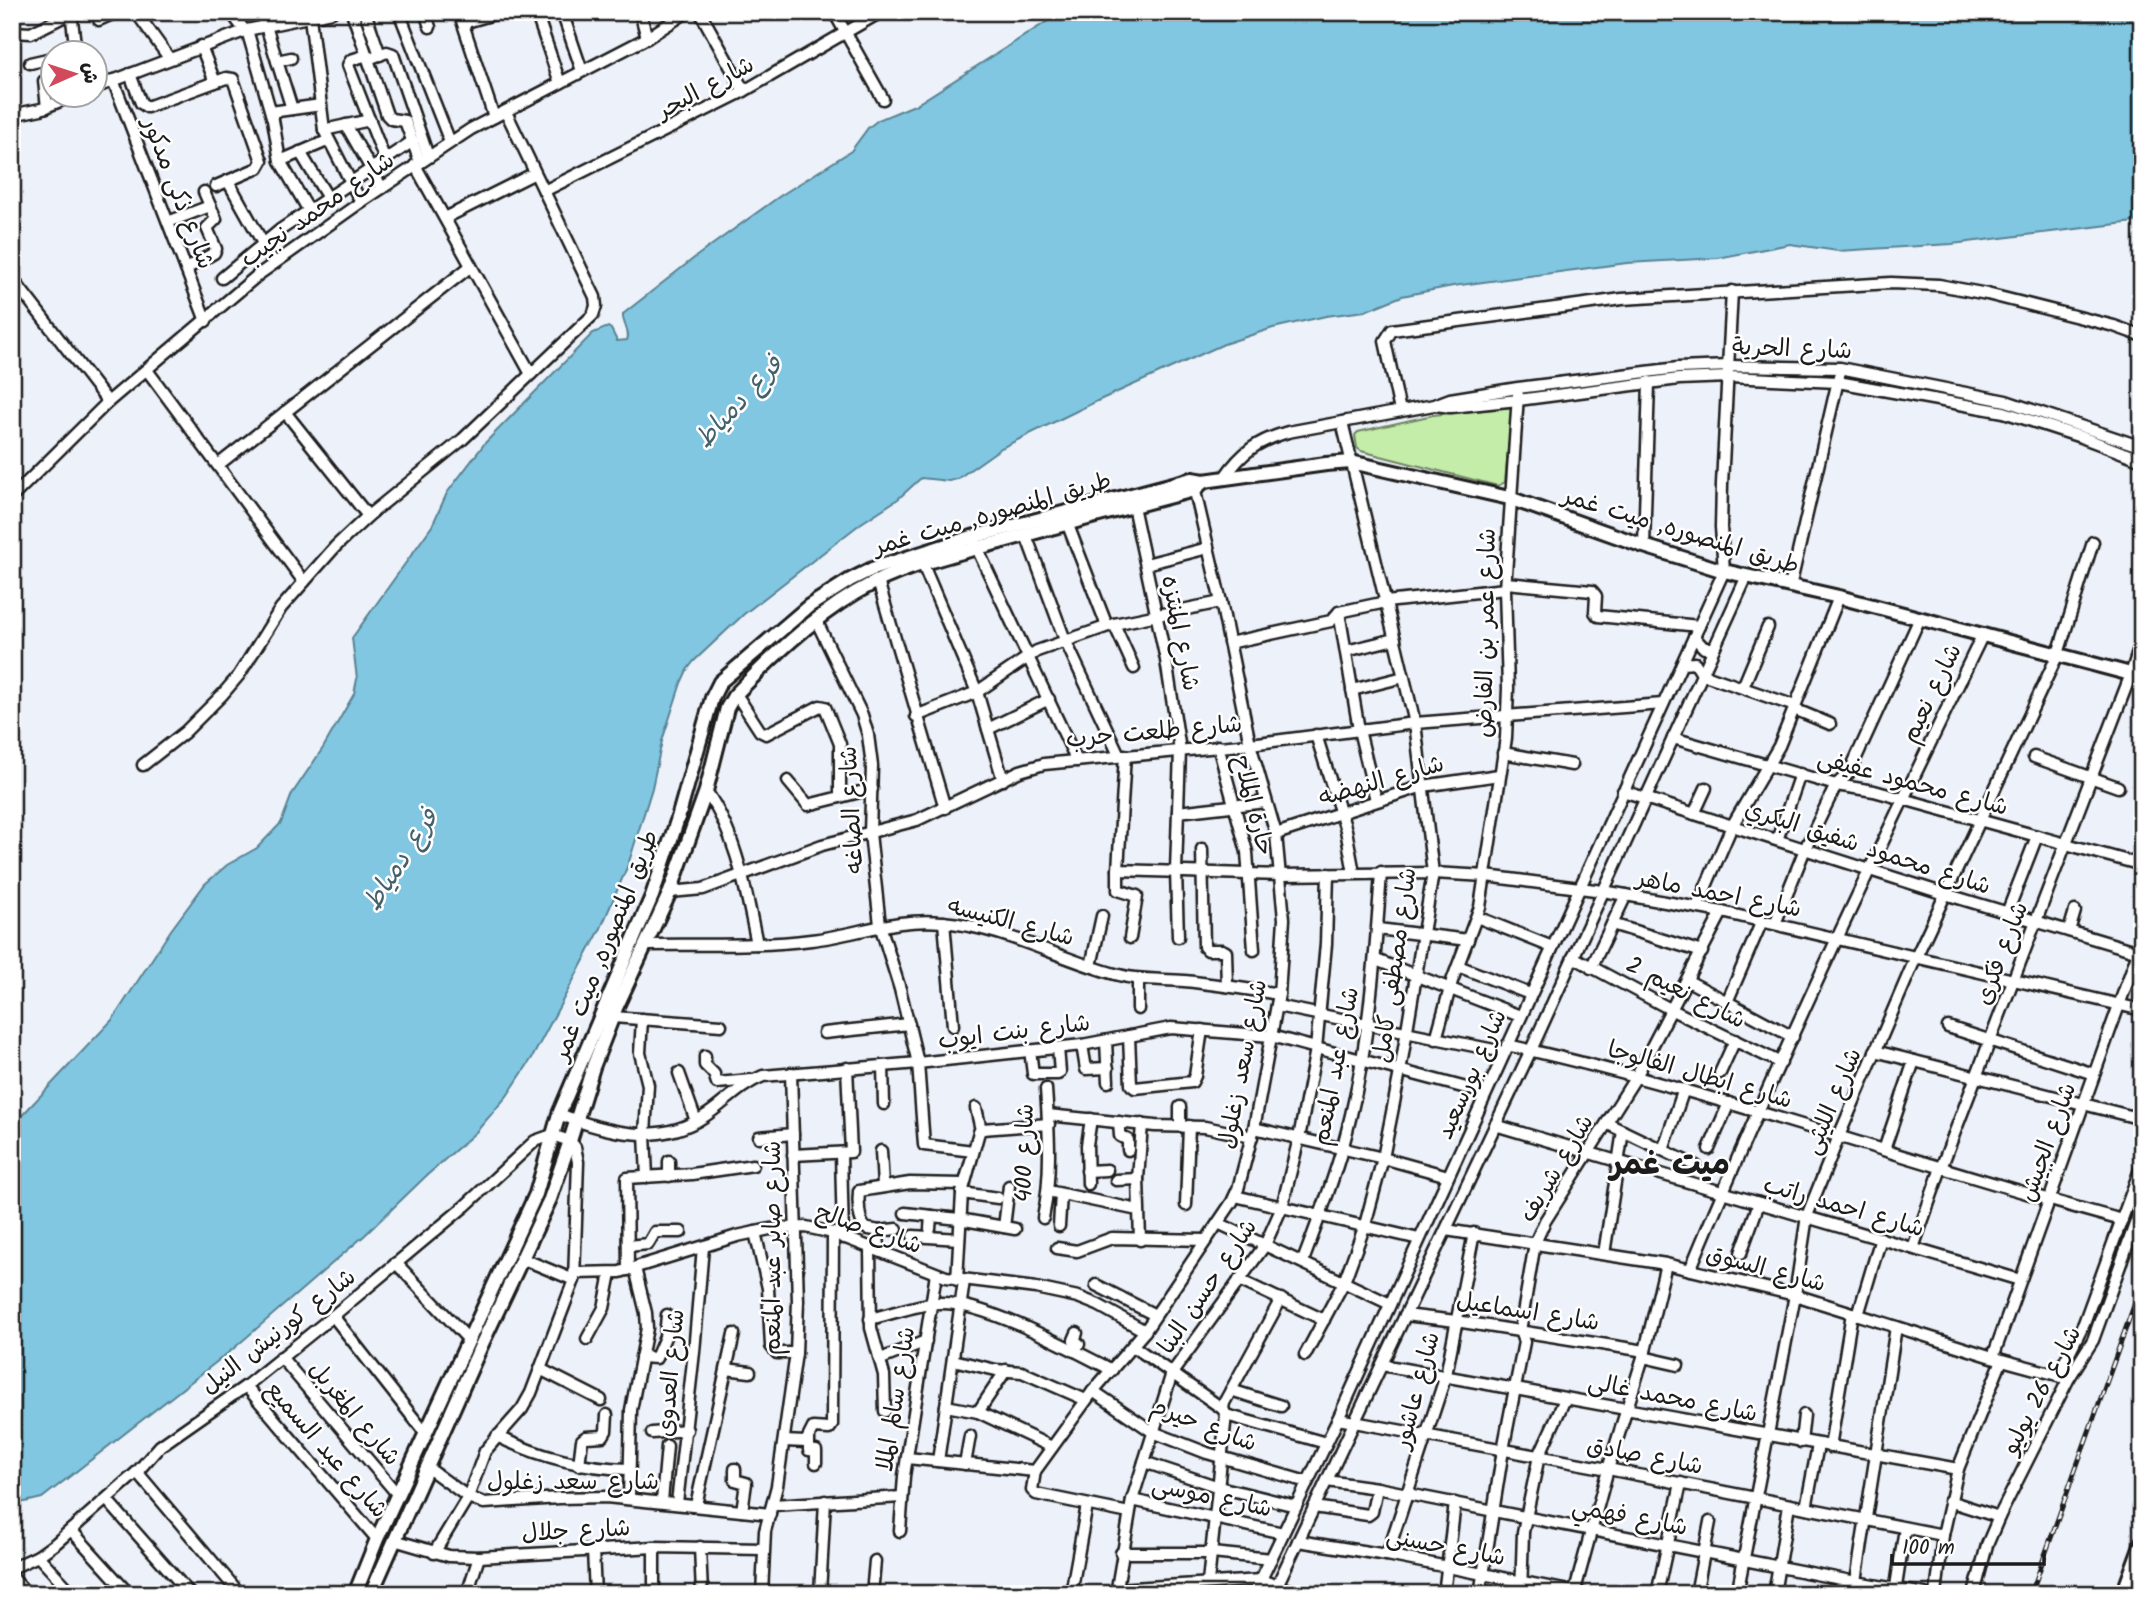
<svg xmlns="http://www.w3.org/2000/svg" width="2154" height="1606" font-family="Kalam,'Playpen Sans Arabic',sans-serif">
<rect width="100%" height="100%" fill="#edf1fa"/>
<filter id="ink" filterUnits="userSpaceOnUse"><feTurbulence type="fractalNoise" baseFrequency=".0143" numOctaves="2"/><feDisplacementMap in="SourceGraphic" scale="14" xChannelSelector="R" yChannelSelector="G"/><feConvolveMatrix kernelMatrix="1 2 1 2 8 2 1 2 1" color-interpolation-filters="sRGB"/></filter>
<g filter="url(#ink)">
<path fill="#c3eda9" stroke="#708462" stroke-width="2" d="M1512 407 1505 482 1498 486 1361 451 1357 448 1355 435 1358 432 1433 415Z"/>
<path fill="#81c7e2" stroke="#598393" stroke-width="2" d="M1062 12H2142V221L1952 244 1838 251 1790 244 1718 258 1627 263 1453 286 1402 296 1365 311 1326 316 1273 328 1224 344 1095 402 1001 448 957 479 949 481 921 478 898 499 860 524 744 614 694 661 687 670 681 683 662 741 652 788 628 865 601 928 532 1058 507 1096 476 1132 425 1177 365 1235 233 1349 42 1498 12 1505V1126L113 1019 171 930 205 884 227 865 257 848 281 823 292 794 323 748 354 694 357 679 352 638 432 526 447 493 485 443 593 333 608 327 611 329 617 341 627 340C631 331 622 324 623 314L698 255 780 196 851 151 868 128 878 120 917 104Z"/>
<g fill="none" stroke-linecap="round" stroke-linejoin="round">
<g stroke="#1c1c1c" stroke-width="15">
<g id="minor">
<path d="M71 12 76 52"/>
<path d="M136 12 169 58"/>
<path d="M231 12 245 31"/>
<path d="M258 12 266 26 292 109"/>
<path d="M352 12 387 115 391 119 405 121 420 162"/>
<path d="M365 12 380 55"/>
<path d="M399 12 450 142"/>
<path d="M425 12 430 27"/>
<path d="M459 12 494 117"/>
<path d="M536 12 560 83"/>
<path d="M562 12 582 71"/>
<path d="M640 12 647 38"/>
<path d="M700 12 744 91"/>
<path d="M834 12 883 99"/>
<path d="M310 17 324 130 361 202"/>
<path d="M99 20 117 12"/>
<path d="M463 23 501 12"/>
<path d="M247 30 273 120 280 161 309 211"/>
<path d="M12 32 31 33 71 13"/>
<path d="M201 46 215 82"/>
<path d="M367 55 351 60 348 65 385 160"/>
<path d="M368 59 387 52 393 54 428 156"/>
<path d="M277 61 291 58"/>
<path d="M30 63 52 58"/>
<path d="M130 74 141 103 147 107 226 78 233 79 262 161 258 168 216 186"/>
<path d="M113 80 206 321"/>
<path d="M44 81 47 107"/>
<path d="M94 88 247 30 332 12"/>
<path d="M271 112 321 105"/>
<path d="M12 115 41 109 77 94"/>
<path d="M346 125 382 188"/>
<path d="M324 130 370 120"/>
<path d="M300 152 328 198"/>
<path d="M280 161 327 141"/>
<path d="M415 165 531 374"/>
<path d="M228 181 274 263"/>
<path d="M544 191 744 91 881 12"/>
<path d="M445 218 535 173"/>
<path d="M168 222 210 206"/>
<path d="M186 269 214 253 216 249 207 228 216 219 204 192"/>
<path d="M12 278 108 402"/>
<path d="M222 278 280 230 413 141"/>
<path d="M147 370 304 582"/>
<path d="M1435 405 1451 407 1518 400 1679 379 1729 377 1838 382 2004 412 2081 437 2142 460"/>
<path d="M1400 411 1385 341 1392 330 1622 299 1891 283 1939 285 1987 294 2114 326 2142 336"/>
<path d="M285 412 368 516"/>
<path d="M218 465 471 266"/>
<path d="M1224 478C1242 452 1257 441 1288 432L1434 405 1450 399 1518 388 1678 368 1729 366 1840 368 2006 401 2142 447"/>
<path d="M12 497 108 402 258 275 361 202 471 129 647 38 687 12"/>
<path d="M1133 506 1166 660 1180 750 1176 871 1178 937"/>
<path d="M1066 520 1107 626"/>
<path d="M1026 535 1065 640 1119 755"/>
<path d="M975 544 1077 761"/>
<path d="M1644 546 1649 382"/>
<path d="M1146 564 1208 548"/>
<path d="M923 565 977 692 1003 780"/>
<path d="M878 581 945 808"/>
<path d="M1506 583 1592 591 1596 596 1595 612 1598 616 1699 626"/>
<path d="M1790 587 1839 376"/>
<path d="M1339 612 1359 730 1376 800"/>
<path d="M816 620 862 715 868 735 872 766 870 833 880 925 900 989 918 1063 924 1145 973 1151"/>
<path d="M1114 624 1134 668"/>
<path d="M1694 637 1704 648H1714"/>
<path d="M1229 643 1331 621 1339 612 1386 602 1505 589"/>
<path d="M1346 651 1395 639"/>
<path d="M1682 664 1695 663 1702 674 1795 706"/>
<path d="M1743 687 1768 627"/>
<path d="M1352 690 1404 677"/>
<path d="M736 694 760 731 766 734 820 706 825 707 840 744V797"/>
<path d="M1794 709 1830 724"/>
<path d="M916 716 977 692 1037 651 1114 624 1221 602"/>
<path d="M988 729 1049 699"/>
<path d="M1316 735 1346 830 1354 873"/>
<path d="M1673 738 1836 785 1874 791 2142 865"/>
<path d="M1218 746 1247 852 1254 950"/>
<path d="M1503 753 1572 765"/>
<path d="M1125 755 1118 870 1281 875 1433 873 1486 876 1603 891 1722 912 2142 1010"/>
<path d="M2034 757 2118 787"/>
<path d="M143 765 185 732 222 695 239 675 281 608 335 547 368 516 463 439 593 315 596 306 595 297 506 112"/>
<path d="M788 781 808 805 872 789"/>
<path d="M706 791C737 835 746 892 757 944"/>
<path d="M1623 791 1945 894 2142 953"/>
<path d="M1178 812 1266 802"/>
<path d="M1694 814 1706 788"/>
<path d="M1276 834 1423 786 1499 775"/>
<path d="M1777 840 1800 774"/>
<path d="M1202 849 1204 947 1208 950H1222L1226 952 1227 986"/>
<path d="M1118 870V890L1137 896 1130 938"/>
<path d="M670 892 703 889 822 845 917 820 1020 771 1044 764 1250 744 1415 723 1663 704"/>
<path d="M1697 907 1732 826 1779 746 1839 597"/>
<path d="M2007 913 2037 836"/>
<path d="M1477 917 1552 947"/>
<path d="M944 922 953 1026"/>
<path d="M1612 924 1702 952"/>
<path d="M1775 924 1805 849 1836 785 1849 773 1920 618"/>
<path d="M1378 929 1468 940"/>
<path d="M2069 931 2075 911"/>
<path d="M647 945C701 944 757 947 811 940 856 935 897 917 942 922 1003 927 1057 958 1115 974 1138 981 1161 979 1184 981 1215 984 1247 989 1279 994"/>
<path d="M1573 957 1672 1010 1781 1063"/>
<path d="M1376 960 1520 1016"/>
<path d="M1091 966 1102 916"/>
<path d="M1458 966 1530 994"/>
<path d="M1591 968 1626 895"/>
<path d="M1138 979V1009"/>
<path d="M1688 981 1793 1037"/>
<path d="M1727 1002 1762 921"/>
<path d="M1277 1006 1504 1052"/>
<path d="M613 1017 721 1025"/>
<path d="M642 1019 640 1053 648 1085 645 1134 647 1177"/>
<path d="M1948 1027 2094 1074"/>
<path d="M824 1033 909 1024"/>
<path d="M1129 1036 1131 1085 1135 1088 1192 1082 1195 1076 1202 1030"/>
<path d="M1436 1039 1452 981 1480 907 1506 738 1508 688 1505 589 1518 395"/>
<path d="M1106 1041 1108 1082"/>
<path d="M1082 1045 1086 1069 1108 1068"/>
<path d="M1507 1045C1715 1091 1916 1165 2122 1220"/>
<path d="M1030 1050 1033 1074H1058L1060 1072 1058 1048"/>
<path d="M1875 1051 2142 1119"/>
<path d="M705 1056V1065L714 1074 717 1083 751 1080"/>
<path d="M883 1066 884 1104"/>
<path d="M679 1073 696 1121"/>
<path d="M1720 1073 1735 1040"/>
<path d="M1180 1107V1125"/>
<path d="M976 1108 981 1130"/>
<path d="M559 1114C605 1132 659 1147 705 1116 725 1103 740 1085 763 1076L918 1063 1082 1045 1171 1028 1271 1036 1485 1093"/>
<path d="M1048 1115 1155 1126 1205 1127 1252 1137"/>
<path d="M1119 1122 1120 1136 1128 1140V1150"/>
<path d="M1608 1124 1696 1166"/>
<path d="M1495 1125 2020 1280"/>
<path d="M1254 1128 1383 1158 1448 1176"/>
<path d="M759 1137 793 1134"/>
<path d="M1709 1149 1729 1103"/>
<path d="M1663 1150 1684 1089"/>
<path d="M1884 1150 1914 1061"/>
<path d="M881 1151 883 1186"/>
<path d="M841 1153 843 1238"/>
<path d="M793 1155 851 1152 847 1068"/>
<path d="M669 1161V1176"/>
<path d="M1087 1171 1107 1170"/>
<path d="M1116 1180 1138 1179"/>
<path d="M1088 1184 1087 1145 1091 1119"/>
<path d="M1048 1191 1138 1210"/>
<path d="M962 1193 998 1198"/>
<path d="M1235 1196 1419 1239"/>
<path d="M1186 1205 1189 1126"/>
<path d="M905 1213 959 1219 1015 1229"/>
<path d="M1043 1218C1052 1175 1049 1133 1046 1089"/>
<path d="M1218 1223 1390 1304"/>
<path d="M1059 1226 1061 1194"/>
<path d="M1004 1227 1009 1186"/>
<path d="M930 1229 931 1216"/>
<path d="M1446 1230 1666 1264 1795 1295 2002 1360 2069 1378"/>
<path d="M878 1231 897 1229"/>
<path d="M755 1232 768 1288 771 1346 777 1353H796"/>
<path d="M913 1236 959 1239"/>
<path d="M1140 1240 1138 1179 1142 1124"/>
<path d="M628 1246 648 1244 655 1232H681"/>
<path d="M870 1247 871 1328 884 1375 885 1411"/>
<path d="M1057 1248 1077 1251 1112 1238 1206 1240"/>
<path d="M1913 1248 1941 1168 2131 674 2142 639"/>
<path d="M879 1250 878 1231C874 1229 869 1230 866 1228 858 1222 858 1199 859 1191L910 1183 963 1184"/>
<path d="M1741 1253 1759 1203"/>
<path d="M1604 1254 1623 1131"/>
<path d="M521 1258 574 1280"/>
<path d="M1303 1261C1317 1224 1332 1185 1343 1146 1368 1057 1375 964 1381 872"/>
<path d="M396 1263 469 1340"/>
<path d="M628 1270 627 1178 692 1174 753 1165"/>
<path d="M1690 1270C1779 1055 1881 844 1983 634"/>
<path d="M575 1273 620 1272 737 1236 770 1229 806 1227 833 1233 946 1277 1036 1288 1078 1297 1098 1305 1145 1331"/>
<path d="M957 1280 962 1193 979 1132 982 1129 1049 1124"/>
<path d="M1239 1280 1324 1320"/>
<path d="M1096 1285 1155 1315"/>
<path d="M1405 1315 1456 1321 1645 1351"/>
<path d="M1858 1315 1881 1238"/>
<path d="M333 1316 426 1434"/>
<path d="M870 1319C892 1314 917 1304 939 1303 983 1301 1071 1349 1112 1370"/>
<path d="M587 1339 604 1308 611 1273"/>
<path d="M1133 1346 1223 1409 1226 1415 1326 1443"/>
<path d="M1074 1351 1079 1344 1074 1340 1077 1333"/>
<path d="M1305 1355 1344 1282 1365 1225 1383 1158 1400 1072 1433 873 1415 723 1342 422"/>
<path d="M281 1357 398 1495"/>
<path d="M641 1357 656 1358 665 1337 667 1315"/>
<path d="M1643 1357 1678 1365"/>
<path d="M1993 1357 2142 941"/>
<path d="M881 1359 926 1341"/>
<path d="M953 1360 996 1370 1022 1372 1086 1400"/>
<path d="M1382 1365 1958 1469"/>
<path d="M540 1369 601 1400"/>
<path d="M726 1369 750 1372"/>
<path d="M2060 1377 2064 1363 2084 1323 2142 1164"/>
<path d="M246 1386 377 1539"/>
<path d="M1231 1390 1281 1406"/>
<path d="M1093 1391 1153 1432 1207 1453 1307 1482"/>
<path d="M946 1406 978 1412 1052 1447"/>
<path d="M1223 1409 1224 1403 1281 1299"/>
<path d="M978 1412 1006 1370"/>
<path d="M1338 1419 1608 1469 1943 1535"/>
<path d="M652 1433 687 1430"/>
<path d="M497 1436C539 1457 582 1468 629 1469"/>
<path d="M809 1439V1450L816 1451V1463"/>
<path d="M784 1441 806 1442 813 1428 829 1429 832 1425 833 1233"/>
<path d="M1801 1442 1804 1415"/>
<path d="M1830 1447 1852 1313"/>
<path d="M907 1458 1035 1471 1093 1391 1145 1331 1232 1202 1238 1189 1254 1128 1279 994 1284 919 1276 834 1250 744 1221 602 1193 483"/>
<path d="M938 1461 964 1281"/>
<path d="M1144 1462 1219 1487 1296 1506"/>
<path d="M965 1464 970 1436"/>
<path d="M579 1465 582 1440 586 1437 603 1436 606 1431 607 1415"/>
<path d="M428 1468 468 1497 484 1503 559 1498 606 1497 770 1514"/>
<path d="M735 1469V1480L746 1483 742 1511"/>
<path d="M1035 1471 1032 1490 1036 1494 1129 1513"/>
<path d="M137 1472 240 1594"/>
<path d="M1327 1481 1377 1488 1856 1582 1925 1594"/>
<path d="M629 1499 631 1410 647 1328 646 1313 635 1268"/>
<path d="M107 1500 190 1594"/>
<path d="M1132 1500 1283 1533"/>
<path d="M662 1501 667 1446"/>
<path d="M1949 1501 1999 1517"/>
<path d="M677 1503 694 1352 703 1247"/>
<path d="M696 1505 734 1334"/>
<path d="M773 1505 902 1497"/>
<path d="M1314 1507 1368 1515 1372 1512 1377 1488"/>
<path d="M1806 1508 1818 1445"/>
<path d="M71 1530 129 1594"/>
<path d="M900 1531 904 1476 936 1274"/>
<path d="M394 1540 449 1556 479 1557 654 1547 763 1549"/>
<path d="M1298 1541 1387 1555 1584 1594"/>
<path d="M654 1547V1594"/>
<path d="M700 1547 702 1594"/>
<path d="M593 1550 595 1594"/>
<path d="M1121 1553H1212L1271 1559"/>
<path d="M1387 1555 1446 1375 1474 1233"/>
<path d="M38 1556 73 1594"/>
<path d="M12 1568 38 1556 56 1543 137 1472 160 1446 246 1386 333 1316 465 1206 535 1141 552 1135 570 1141 575 1147 578 1162 574 1280 531 1393 522 1409 485 1451 468 1497 434 1553"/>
<path d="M12 1577 27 1594"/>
<path d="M1208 1582 1226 1415"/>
<path d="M1116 1589 1261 1580 1300 1594"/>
<path d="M1895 1593 1905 1528"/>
<path d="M467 1594 479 1557"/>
<path d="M762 1594 765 1531 777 1486 796 1353 798 1301 791 1073"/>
<path d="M820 1594 825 1501"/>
<path d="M872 1594 875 1561"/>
<path d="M1071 1594 1087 1505"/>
<path d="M1116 1594 1132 1500 1172 1373 1265 1245 1282 1207 1299 1138 1316 1049 1326 944 1328 874"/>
<path d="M1254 1594 1338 1419 1724 571 1721 527 1722 484 1732 291"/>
<path d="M1273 1594 1531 1050 1747 576"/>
<path d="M1444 1594 1455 1503"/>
<path d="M1480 1594 1503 1450 1524 1342 1520 1331 1535 1243 1545 1221 1637 1075 1722 912"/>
<path d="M1521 1594 1523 1532 1539 1456 1565 1399"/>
<path d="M1574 1594 1608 1469 1645 1351 1666 1264"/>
<path d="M1657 1594 1681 1483"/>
<path d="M1696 1594 1710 1522"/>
<path d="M1737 1594 1795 1295 1807 1216 1839 1136 1916 957 2058 654 2093 542"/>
<path d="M1774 1594 1789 1505"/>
<path d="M1854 1594 1896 1327"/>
<path d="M1936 1594 1943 1535 1958 1469 2002 1360"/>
<path d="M1974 1594 1987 1545 1999 1517 2069 1378 2093 1340 2142 1205"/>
</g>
</g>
<g stroke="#1c1c1c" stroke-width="18">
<g id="major">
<path d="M355 1594 377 1539 536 1194 559 1114 652 896 678 818 712 698 720 682 809 606 850 580 872 569 972 537 1192 479 1204 481 1326 464 1351 462 1509 498 1644 546 1724 571 1839 597 2142 677"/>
<path d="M371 1594 480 1348 550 1199 570 1141 593 1067 616 1008 670 892 706 791 727 708 734 696C770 659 810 620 855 593 899 567 951 555 1000 542 1064 524 1129 507 1194 490L1204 481"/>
<path d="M2123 1594 2142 1542"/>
</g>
</g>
<use href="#minor" stroke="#fff" stroke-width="10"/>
<use href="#major" stroke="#fff" stroke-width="12"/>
<g stroke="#1c1c1c" stroke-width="5">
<path id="rail" d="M2031 1594 2142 1283"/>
</g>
<use href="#rail" stroke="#fff" stroke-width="2.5" stroke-dasharray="8" stroke-linecap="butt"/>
</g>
</g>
<g text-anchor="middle" stroke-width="5" stroke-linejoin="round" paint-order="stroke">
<g font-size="24" fill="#1c1c1c" stroke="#fff">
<text transform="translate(705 87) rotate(-28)" y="8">شارع البحر</text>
<text transform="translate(179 193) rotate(69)" y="8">شارع ذكى مدكور</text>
<text transform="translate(317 209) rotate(-35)" y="8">شارع محمد نجيب</text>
<text transform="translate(1792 348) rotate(2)" y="8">شارع الحرية</text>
<text transform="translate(992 513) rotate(-16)" y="8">طريق المنصوره, ميت غمر</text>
<text transform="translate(1681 530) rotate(17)" y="8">طريق المنصوره, ميت غمر</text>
<text transform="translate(1181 633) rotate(79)" y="8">شارع المنتزه</text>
<text transform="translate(1485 633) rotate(-89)" y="8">شارع عمر بن الفارض</text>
<text transform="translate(1931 693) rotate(-64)" y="8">شارع نعيم</text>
<text transform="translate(1154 731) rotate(-5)" y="8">شارع طلعت حرب</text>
<text transform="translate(1381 780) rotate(-16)" y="8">شارع النهضه</text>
<text transform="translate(1913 782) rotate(15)" y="8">شارع محمود عفيفى</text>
<text transform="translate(1254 805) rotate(76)" y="8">حارة الملاح</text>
<text transform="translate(851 810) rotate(-93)" y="8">شارع الصاغه</text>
<text transform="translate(1868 847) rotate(18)" y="8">شارع محمود شفيق البكري</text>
<text transform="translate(1719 893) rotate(11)" y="8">شارع احمد ماهر</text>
<text transform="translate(1011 921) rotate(15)" y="8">شارع الكنيسه</text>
<text transform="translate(605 945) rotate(-68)" y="8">طريق المنصوره, ميت غمر</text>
<text transform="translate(2001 953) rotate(-69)" y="8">شارع فكرى</text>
<text transform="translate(1394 965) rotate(-82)" y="8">شارع مصطفى كامل</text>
<text transform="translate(1686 992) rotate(27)" y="8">شارع نعيم 2</text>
<text transform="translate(1014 1031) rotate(-7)" y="8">شارع بنت ايوب</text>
<text transform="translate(1242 1064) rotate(-79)" y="8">شارع سعد زغلول</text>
<text transform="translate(1335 1066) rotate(-79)" y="8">شارع عبد المنعم</text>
<text transform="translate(1471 1074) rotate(-66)" y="8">شارع بورسعيد</text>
<text transform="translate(1700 1074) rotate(16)" y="8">شارع ابطال الفالوجا</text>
<text transform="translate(1832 1101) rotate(-67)" y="8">شارع الليثى</text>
<text transform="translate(2047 1142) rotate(-70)" y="8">شارع الجيش</text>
<text transform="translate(1024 1153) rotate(-89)" y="8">شارع 400</text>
<text transform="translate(1556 1168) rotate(-59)" y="8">شارع شريف</text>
<text transform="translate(1844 1206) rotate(16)" y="8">شارع احمد راتب</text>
<text transform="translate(869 1228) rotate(19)" y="8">شارع صالح</text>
<text transform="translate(772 1248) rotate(-90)" y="8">شارع صابر عبد المنعم</text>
<text transform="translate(1766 1268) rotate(15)" y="8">شارع السوق</text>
<text transform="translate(1207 1286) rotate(-56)" y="8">شارع حسن البنا</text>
<text transform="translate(1528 1311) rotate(9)" y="8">شارع اسماعيل</text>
<text transform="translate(278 1331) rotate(-38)" y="8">شارع كورنيش النيل</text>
<text transform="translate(670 1373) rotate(-85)" y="8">شارع العدوى</text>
<text transform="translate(1416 1390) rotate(-75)" y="8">شارع عاشور</text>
<text transform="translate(2041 1390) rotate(-62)" y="8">شارع 26 يوليو</text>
<text transform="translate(1673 1397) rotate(11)" y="8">شارع محمد غالى</text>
<text transform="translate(895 1399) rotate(-81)" y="8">شارع سالم الملا</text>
<text transform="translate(355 1413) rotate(50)" y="8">شارع المغربل</text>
<text transform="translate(1204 1424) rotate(21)" y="8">شارع حيرم</text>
<text transform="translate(327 1449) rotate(49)" y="8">شارع عبد السميع</text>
<text transform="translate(1645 1455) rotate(11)" y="8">شارع صادق</text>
<text x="573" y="1489">شارع سعد زغلول</text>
<text transform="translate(1212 1496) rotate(12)" y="8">شارع موسى</text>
<text transform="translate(1630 1516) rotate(11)" y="8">شارع فهمي</text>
<text transform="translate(576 1530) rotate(-3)" y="8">شارع جلال</text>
<text transform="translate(1446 1546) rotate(11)" y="8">شارع حسنى</text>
</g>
<g font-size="26" font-style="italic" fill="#44606b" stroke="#fff">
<text transform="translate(738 401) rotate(-47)" y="9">فرع دمياط</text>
<text transform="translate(400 859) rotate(-57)" y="9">فرع دمياط</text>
</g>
<g font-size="32" font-weight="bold" fill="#1c1c1c" stroke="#fff">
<text x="1670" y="1174">ميت غمر</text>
</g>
</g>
<rect width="2154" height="1606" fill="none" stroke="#fff" stroke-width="42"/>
<rect x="21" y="21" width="2112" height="1564" fill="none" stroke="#1c1c1c" stroke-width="2.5" filter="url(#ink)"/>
<g transform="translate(74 74) rotate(87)"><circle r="33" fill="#ffffff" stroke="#a4a4a4" stroke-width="2"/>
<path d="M0-5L12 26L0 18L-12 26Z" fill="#d1495b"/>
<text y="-10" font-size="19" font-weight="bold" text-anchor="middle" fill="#1c1c1c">ش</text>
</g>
<path d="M1892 1554v10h152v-10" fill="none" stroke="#1c1c1c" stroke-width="3.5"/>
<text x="1902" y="1554" font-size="21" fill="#1c1c1c" stroke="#ffffff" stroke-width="5" paint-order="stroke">100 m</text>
</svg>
